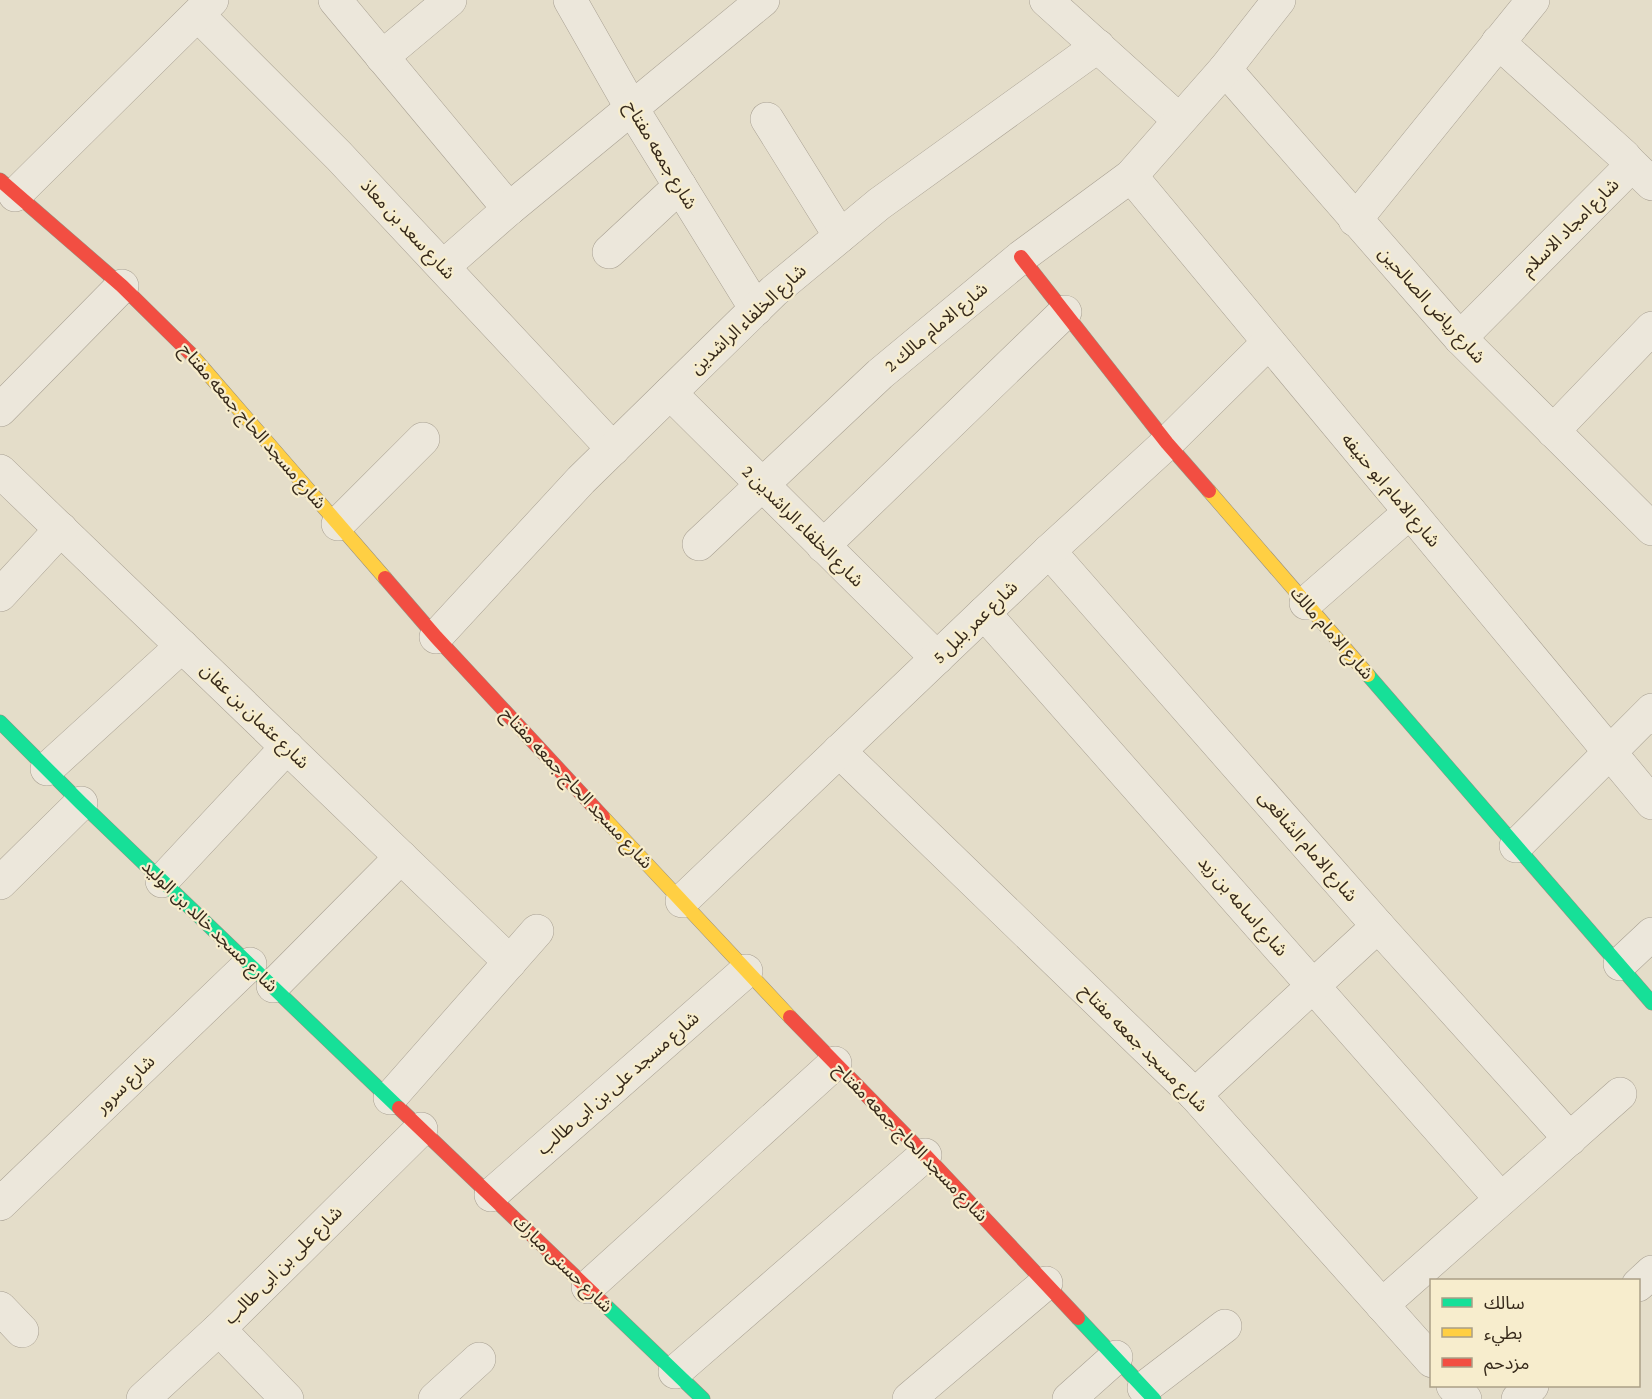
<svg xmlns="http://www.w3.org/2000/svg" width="1652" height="1399" font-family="'Crimson Pro','Noto Sans Arabic',serif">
<rect width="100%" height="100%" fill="#e4ddc9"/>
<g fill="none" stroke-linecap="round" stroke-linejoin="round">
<g stroke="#a9a193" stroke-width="34">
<g id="street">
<path d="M335 0 509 209"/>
<path d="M570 0 631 107 756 309"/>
<path d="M1046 0 1179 120"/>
<path d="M198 15 339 156 613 449"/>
<path d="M382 57 450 0"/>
<path d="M1225 69 1460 338 1652 529"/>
<path d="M767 119 840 236"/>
<path d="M1627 160 1652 184"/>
<path d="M1131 176 1652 803"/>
<path d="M15 195 212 0"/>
<path d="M1355 220 1533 0"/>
<path d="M609 252 680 186"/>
<path d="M444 266 509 209 763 0"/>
<path d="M1460 338 1627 170V160L1624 156 1498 42"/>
<path d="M670 393 937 658"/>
<path d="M0 410 122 286"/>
<path d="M1553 431 1652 328"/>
<path d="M0 471 510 962"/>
<path d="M338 524 423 439"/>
<path d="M699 544 880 374 1021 257 1131 176 1225 69 1279 0"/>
<path d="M823 546 1065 312"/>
<path d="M1049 551 1378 926 1570 1139"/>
<path d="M0 595 61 529"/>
<path d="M1306 603 1410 512"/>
<path d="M984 613 1501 1199"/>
<path d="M436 637 581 480 774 291 879 204 1098 46"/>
<path d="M839 751 1195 1095 1432 1361"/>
<path d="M47 769 182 646"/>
<path d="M1516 846 1652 710"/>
<path d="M162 881 287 747"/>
<path d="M0 883 81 803"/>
<path d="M682 901 1049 551 1167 443 1268 343"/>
<path d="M1620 964 1652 934"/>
<path d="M273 986 401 857"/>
<path d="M1195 1095 1378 926"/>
<path d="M390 1098 537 931"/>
<path d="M491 1195 746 971"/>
<path d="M0 1204 250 964"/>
<path d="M1638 1285 1652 1272"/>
<path d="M588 1287 835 1063"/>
<path d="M1382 1305 1620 1094"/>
<path d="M0 1308 22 1331"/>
<path d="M219 1329 287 1399"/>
<path d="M675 1372 925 1155"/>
<path d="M1453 1386 1465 1399"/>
<path d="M1144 1388 1225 1326"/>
<path d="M143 1399 219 1329 421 1129"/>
<path d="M435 1399 479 1359"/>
<path d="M909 1399 1046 1283"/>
<path d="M1069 1399 1116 1357"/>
<path d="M1518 1399 1532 1386"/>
</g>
</g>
<g stroke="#989183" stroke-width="15">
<g id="fast">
<path d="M1368 675 1652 1003"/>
<path d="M0 722 81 803 399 1108"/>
<path d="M605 1305 703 1399"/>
<path d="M1078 1318 1154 1399"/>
</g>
</g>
<g stroke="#989183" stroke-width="15">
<g id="slow">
<path d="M190 353 385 578"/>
<path d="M1209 491 1368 675"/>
<path d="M603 817 790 1017"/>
</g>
</g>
<g stroke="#989183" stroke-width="15">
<g id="jam">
<path d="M0 180 122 286 190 353"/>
<path d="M1021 257 1167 443 1209 491"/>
<path d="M385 578 436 637 603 817"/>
<path d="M790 1017 925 1155 1078 1318"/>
<path d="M399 1108 605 1305"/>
</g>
</g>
<use href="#street" stroke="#ece7db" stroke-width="33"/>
<use href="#fast" stroke="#16e098" stroke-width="14"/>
<use href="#slow" stroke="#ffcf43" stroke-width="14"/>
<use href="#jam" stroke="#f24e42" stroke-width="14"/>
</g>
<g text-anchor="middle" stroke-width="4.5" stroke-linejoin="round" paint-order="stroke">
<g font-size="18" fill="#372a1b" stroke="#f7edcd">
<text transform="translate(661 155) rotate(59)" y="6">شارع جمعه مفتاح</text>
<text transform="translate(1570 227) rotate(-45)" y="6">شارع امجاد الاسلام</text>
<text transform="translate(408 229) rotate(47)" y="6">شارع سعد بن معاذ</text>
<text transform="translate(1432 305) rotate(48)" y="6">شارع رياض الصالحين</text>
<text transform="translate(748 319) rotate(-43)" y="6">شارع الخلفاء الراشدين</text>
<text transform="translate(936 327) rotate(-40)" y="6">شارع الامام مالك 2</text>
<text transform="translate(253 426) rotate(49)" y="6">شارع مسجد الحاج جمعه مفتاح</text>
<text transform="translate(1391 490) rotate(50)" y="6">شارع الامام ابو حنيفه</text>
<text transform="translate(803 526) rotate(45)" y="6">شارع الخلفاء الراشدين 2</text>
<text transform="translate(975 622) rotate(-44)" y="6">شارع عمر بلبل 5</text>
<text transform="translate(1332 633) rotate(49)" y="6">شارع الامام مالك</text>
<text transform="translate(255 716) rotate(44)" y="6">شارع عثمان بن عفان</text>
<text transform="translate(577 788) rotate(47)" y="6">شارع مسجد الحاج جمعه مفتاح</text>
<text transform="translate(1308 846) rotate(49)" y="6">شارع الامام الشافعى</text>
<text transform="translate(1243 906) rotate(49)" y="6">شارع اسامه بن زيد</text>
<text transform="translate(210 926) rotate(44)" y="6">شارع مسجد خالد بن الوليد</text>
<text transform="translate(1144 1048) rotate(45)" y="6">شارع مسجد جمعه مفتاح</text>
<text transform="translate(618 1083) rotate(-41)" y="6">شارع مسجد على بن ابى طالب</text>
<text transform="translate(125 1084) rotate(-44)" y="6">شارع سرور</text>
<text transform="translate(911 1142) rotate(46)" y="6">شارع مسجد الحاج جمعه مفتاح</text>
<text transform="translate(563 1264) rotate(44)" y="6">شارع حسنى مبارك</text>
<text transform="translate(283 1265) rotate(-45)" y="6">شارع على بن ابى طالب</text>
</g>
</g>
<rect x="1430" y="1279" width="210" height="108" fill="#f7edcd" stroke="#aa9f86" stroke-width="1.5"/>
<rect x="1442" y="1298" width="30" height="9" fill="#16e098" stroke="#aa9f86" stroke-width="1.5"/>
<text x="1484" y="1309" font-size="18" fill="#372a1b">سالك</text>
<rect x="1442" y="1328" width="30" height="9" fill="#ffcf43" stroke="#aa9f86" stroke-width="1.5"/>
<text x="1484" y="1339" font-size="18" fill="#372a1b">بطيء</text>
<rect x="1442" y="1358" width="30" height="9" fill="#f24e42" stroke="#aa9f86" stroke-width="1.5"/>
<text x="1484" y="1369" font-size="18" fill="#372a1b">مزدحم</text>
</svg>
